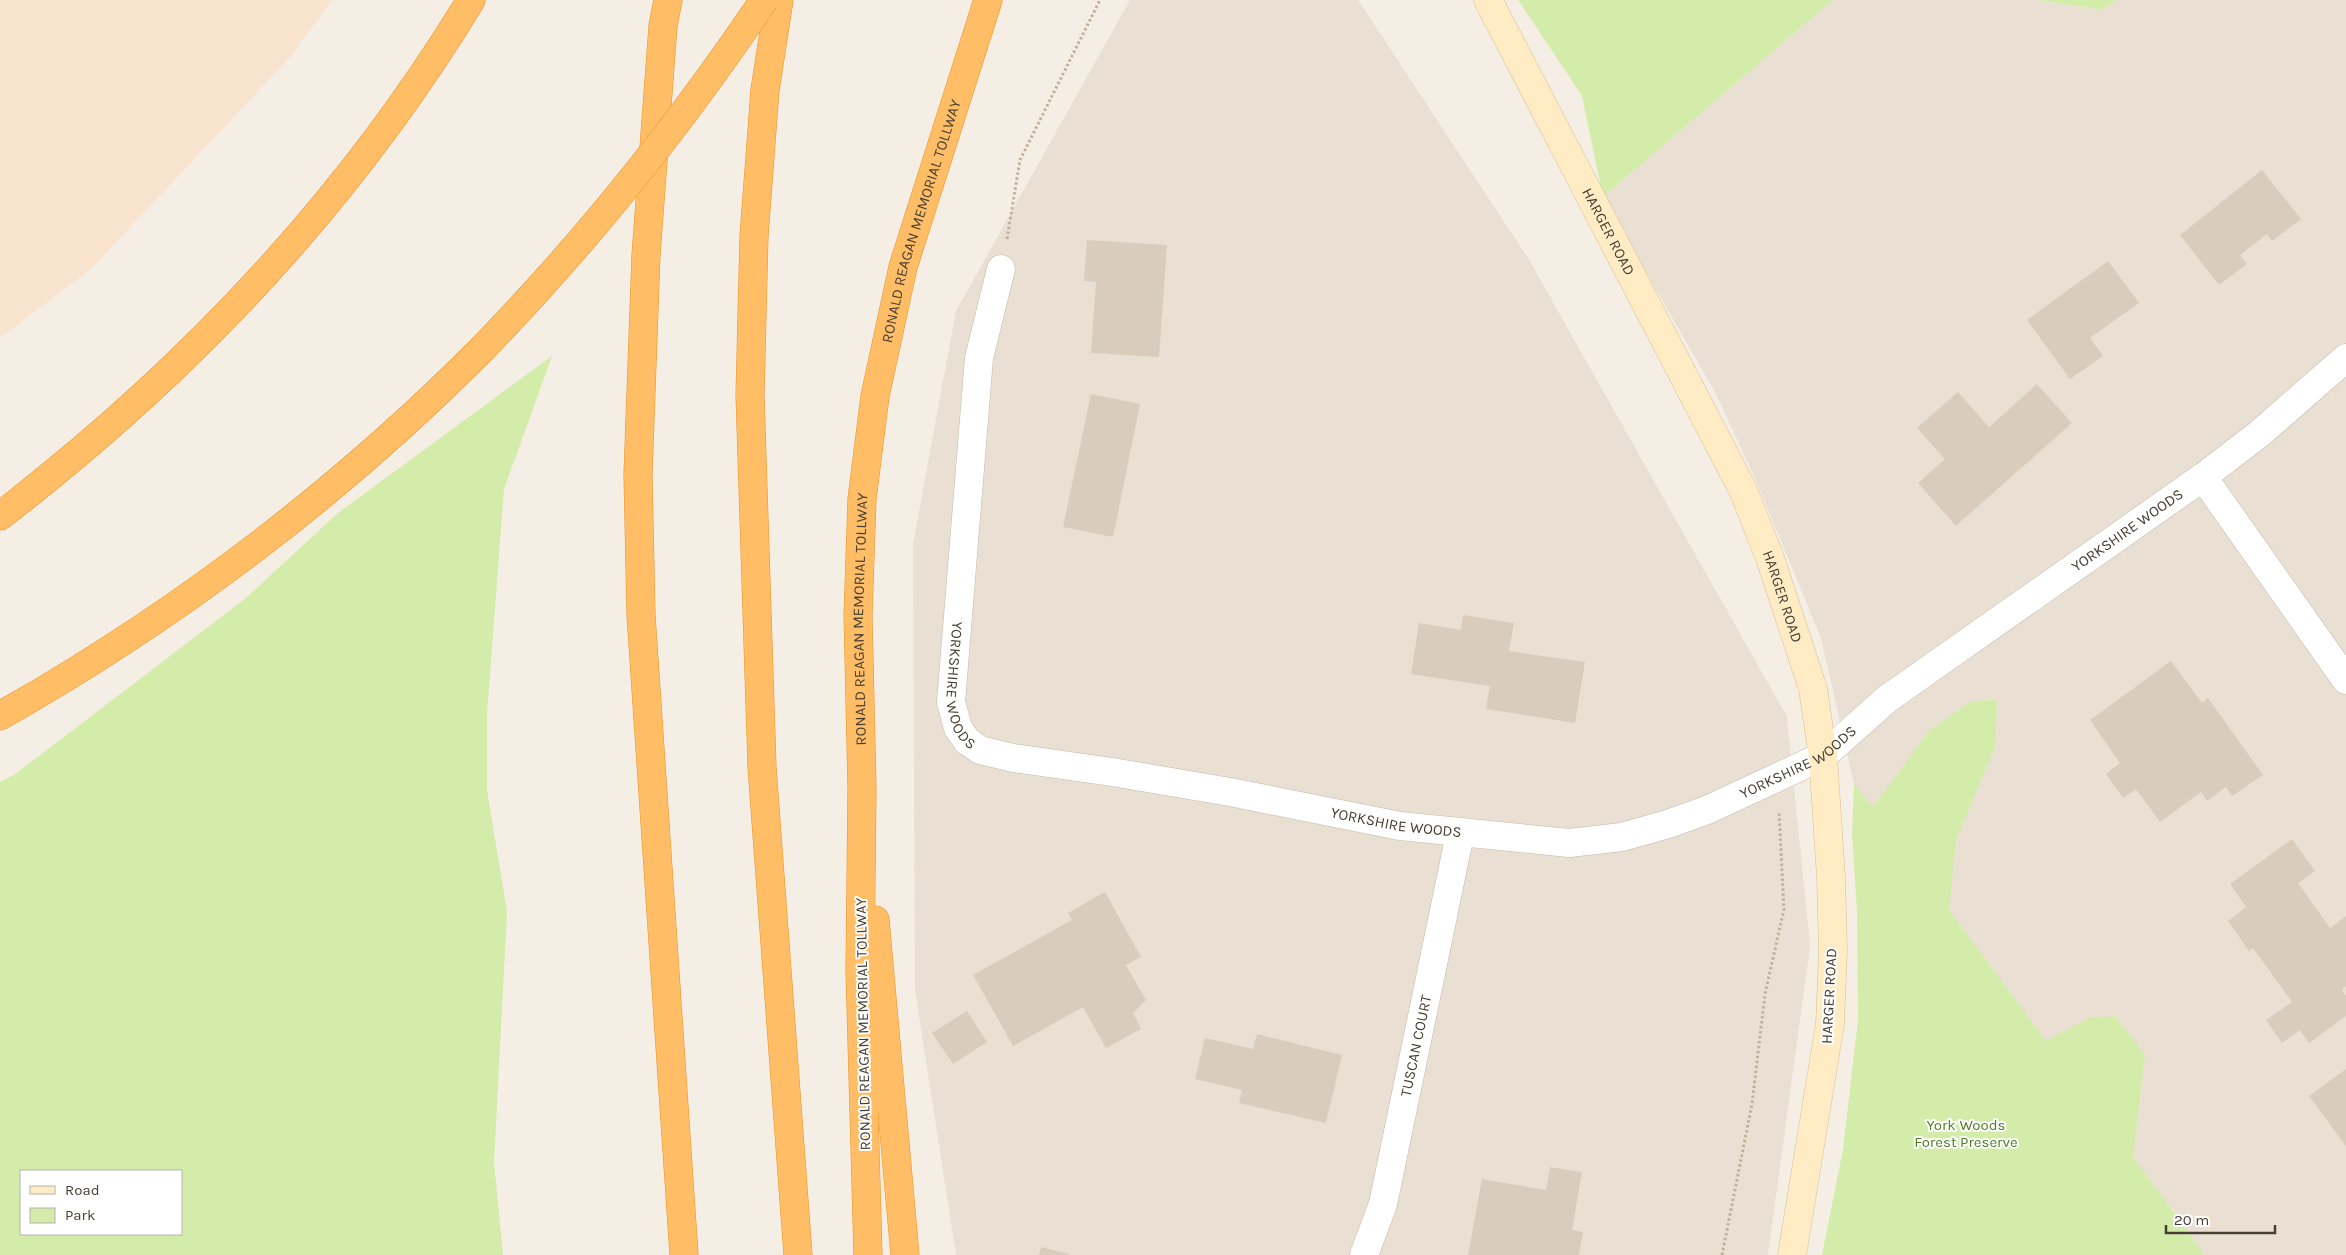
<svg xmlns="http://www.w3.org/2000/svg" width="2346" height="1255" font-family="Karla,sans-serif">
<rect width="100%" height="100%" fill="#f4eee5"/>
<g fill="#e9e0d3">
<path d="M1130 0H1358L1528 258 1787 717 1810 946 1768 1255H956L915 990 913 544 956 311Z"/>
<path d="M1833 0H2037L2103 10 2116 0H2346V1255H2205L1854 784 1821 638 1755 478 1716 394 1603 197Z"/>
</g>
<path fill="#f8e3ce" d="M0 0H332L291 56 91 269 0 338Z"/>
<g fill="#d4ecaa" fill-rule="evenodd">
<path d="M1518 0H1833L1603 197 1582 96Z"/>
<path d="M2037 0H2116L2103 10Z"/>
<path d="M552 356 504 489 487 714V790L507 912 494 1163 503 1255H0V782L14 775 246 598 338 513ZM21 1171H181V1234H21Z"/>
<path d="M1997 700 1995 747 1956 840 1949 910 2046 1041 2089 1018 2115 1016 2145 1055 2133 1157 2205 1255H1822L1843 1149 1858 1020 1857 911 1852 835 1854 784 1873 807 1929 731 1971 701Z"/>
</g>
<g fill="#daccbc">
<path d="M2262 170 2301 219 2272 241 2267 234 2240 255 2247 264 2219 285 2180 235Z"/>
<path d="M1087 240 1167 245 1159 357 1091 353 1096 282 1084 281Z"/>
<path d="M2108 261 2139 303 2090 338 2103 356 2070 379 2027 320Z"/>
<path d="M2037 384 2072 423 1956 526 1918 483 1945 459 1917 428 1958 392 1989 427Z"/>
<path d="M1091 394 1140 404 1113 537 1063 527Z"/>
<path d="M1463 615 1514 623 1509 651 1585 662 1575 723 1486 709 1490 686 1411 674 1419 623 1461 630Z"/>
<path d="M2171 661 2202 703 2208 698 2263 775 2232 796 2226 787 2207 801 2201 792 2160 822 2136 789 2123 798 2106 774 2120 763 2090 720Z"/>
<path d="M2292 839 2315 871 2298 883 2330 928 2346 916V986L2342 990 2346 996V1016L2309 1043 2300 1030 2282 1043 2266 1020 2292 1002 2253 948 2249 951 2228 921 2246 907 2230 884Z"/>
<path d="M1105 892 1141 957 1126 965 1146 1000 1133 1013 1141 1029 1106 1048 1083 1007 1013 1046 973 975 1072 920 1068 913Z"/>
<path d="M967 1011 987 1042 953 1064 932 1033Z"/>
<path d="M1257 1034 1342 1055 1326 1123 1239 1103 1242 1090 1195 1079 1205 1038 1253 1049Z"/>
<path d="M2346 1069V1146L2309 1096Z"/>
<path d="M1550 1167 1582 1172 1572 1230 1583 1232 1579 1255H1468L1482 1179 1546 1190Z"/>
<path d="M1041 1247 1069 1254V1255H1039Z"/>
</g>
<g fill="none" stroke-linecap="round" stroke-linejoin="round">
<g stroke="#c3b8aa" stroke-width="29">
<g id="street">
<path id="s1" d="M1001 269 979 358 951 702 958 728 967 741 980 750 1013 758 1112 772 1230 792 1400 826 1569 843 1622 837 1668 824 1707 810 1823 756 1887 699 2203 477 2259 434 2346 358"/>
<path d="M2203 477 2346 680"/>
<path id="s2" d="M1364 1255 1383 1204 1460 834"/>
</g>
</g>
<g stroke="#d8bf91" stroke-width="29">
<g id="secondary">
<path id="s3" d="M1488 0 1743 490 1770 558 1813 689 1823 756 1831 877 1833 951 1830 1024 1792 1255"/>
</g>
</g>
<g stroke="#eb9228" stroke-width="29">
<g id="highway">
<path d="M668 0 663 26 646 255 638 474 641 615 684 1255"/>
<path d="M779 0 765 90 754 236 750 395 762 767 798 1255"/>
<path d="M0 516C186 373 349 201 471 0"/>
<path d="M0 716C176 616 339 493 482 349"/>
<path d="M875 920 905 1255"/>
<path id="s4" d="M868 1255 860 971 862 788 858 615 862 499 875 396 903 267 988 0"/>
</g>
</g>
<g stroke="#c4b097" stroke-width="3" stroke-dasharray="2.5 2.5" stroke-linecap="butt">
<path d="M1007 239 1020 160 1100 0"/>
<path d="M1722 1255 1752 1104 1765 994 1784 909 1779 812"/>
</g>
<use href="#street" stroke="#fff" stroke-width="28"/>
<use href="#secondary" stroke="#ffecc4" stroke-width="28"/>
<use href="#highway" stroke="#ffbe65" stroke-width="28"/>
<g stroke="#eb9228" stroke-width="29" stroke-linecap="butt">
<path id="highway-bridge" d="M482 349C587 241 680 125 764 0"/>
</g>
<use href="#highway-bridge" stroke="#ffbe65" stroke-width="28"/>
</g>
<g text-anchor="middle" stroke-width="4" stroke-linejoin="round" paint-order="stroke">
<g font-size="15" fill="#473e34" stroke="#fff">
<text dy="5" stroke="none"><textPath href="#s4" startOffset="1041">RONALD REAGAN MEMORIAL TOLLWAY</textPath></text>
<text dy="5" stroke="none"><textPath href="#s3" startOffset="261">HARGER ROAD</textPath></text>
<text dy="5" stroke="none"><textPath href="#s1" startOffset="1742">YORKSHIRE WOODS</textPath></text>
<text dy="5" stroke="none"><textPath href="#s3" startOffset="666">HARGER ROAD</textPath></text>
<text dy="5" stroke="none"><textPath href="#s4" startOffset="636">RONALD REAGAN MEMORIAL TOLLWAY</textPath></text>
<text dy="5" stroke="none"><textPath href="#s1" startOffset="422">YORKSHIRE WOODS</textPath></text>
<text dy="5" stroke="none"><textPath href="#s1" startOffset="1338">YORKSHIRE WOODS</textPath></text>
<text dy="5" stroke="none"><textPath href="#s1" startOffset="918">YORKSHIRE WOODS</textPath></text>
<text transform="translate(1829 996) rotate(-87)" y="5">HARGER ROAD</text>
<text transform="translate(863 1024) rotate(-91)" y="5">RONALD REAGAN MEMORIAL TOLLWAY</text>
<text dy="5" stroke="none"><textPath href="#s2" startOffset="216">TUSCAN COURT</textPath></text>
</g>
<g font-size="15" fill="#4d7e22" stroke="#fff">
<text x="1966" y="1130">York Woods<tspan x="1966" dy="17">Forest Preserve</tspan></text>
</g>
</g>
<rect x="20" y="1170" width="162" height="65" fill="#ffffff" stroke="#b5b2ae"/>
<rect x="30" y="1186" width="25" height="8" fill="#ffecc4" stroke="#b5b2ae"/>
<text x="65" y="1195" font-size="15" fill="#473e34">Road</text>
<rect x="30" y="1208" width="25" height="15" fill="#d4ecaa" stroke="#b5b2ae"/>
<text x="65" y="1220" font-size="15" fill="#473e34">Park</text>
<path d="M2166 1225v8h109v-8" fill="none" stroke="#473e34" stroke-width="2.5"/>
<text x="2174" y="1225" font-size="15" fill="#473e34" stroke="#ffffff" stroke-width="4" paint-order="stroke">20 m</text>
</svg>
